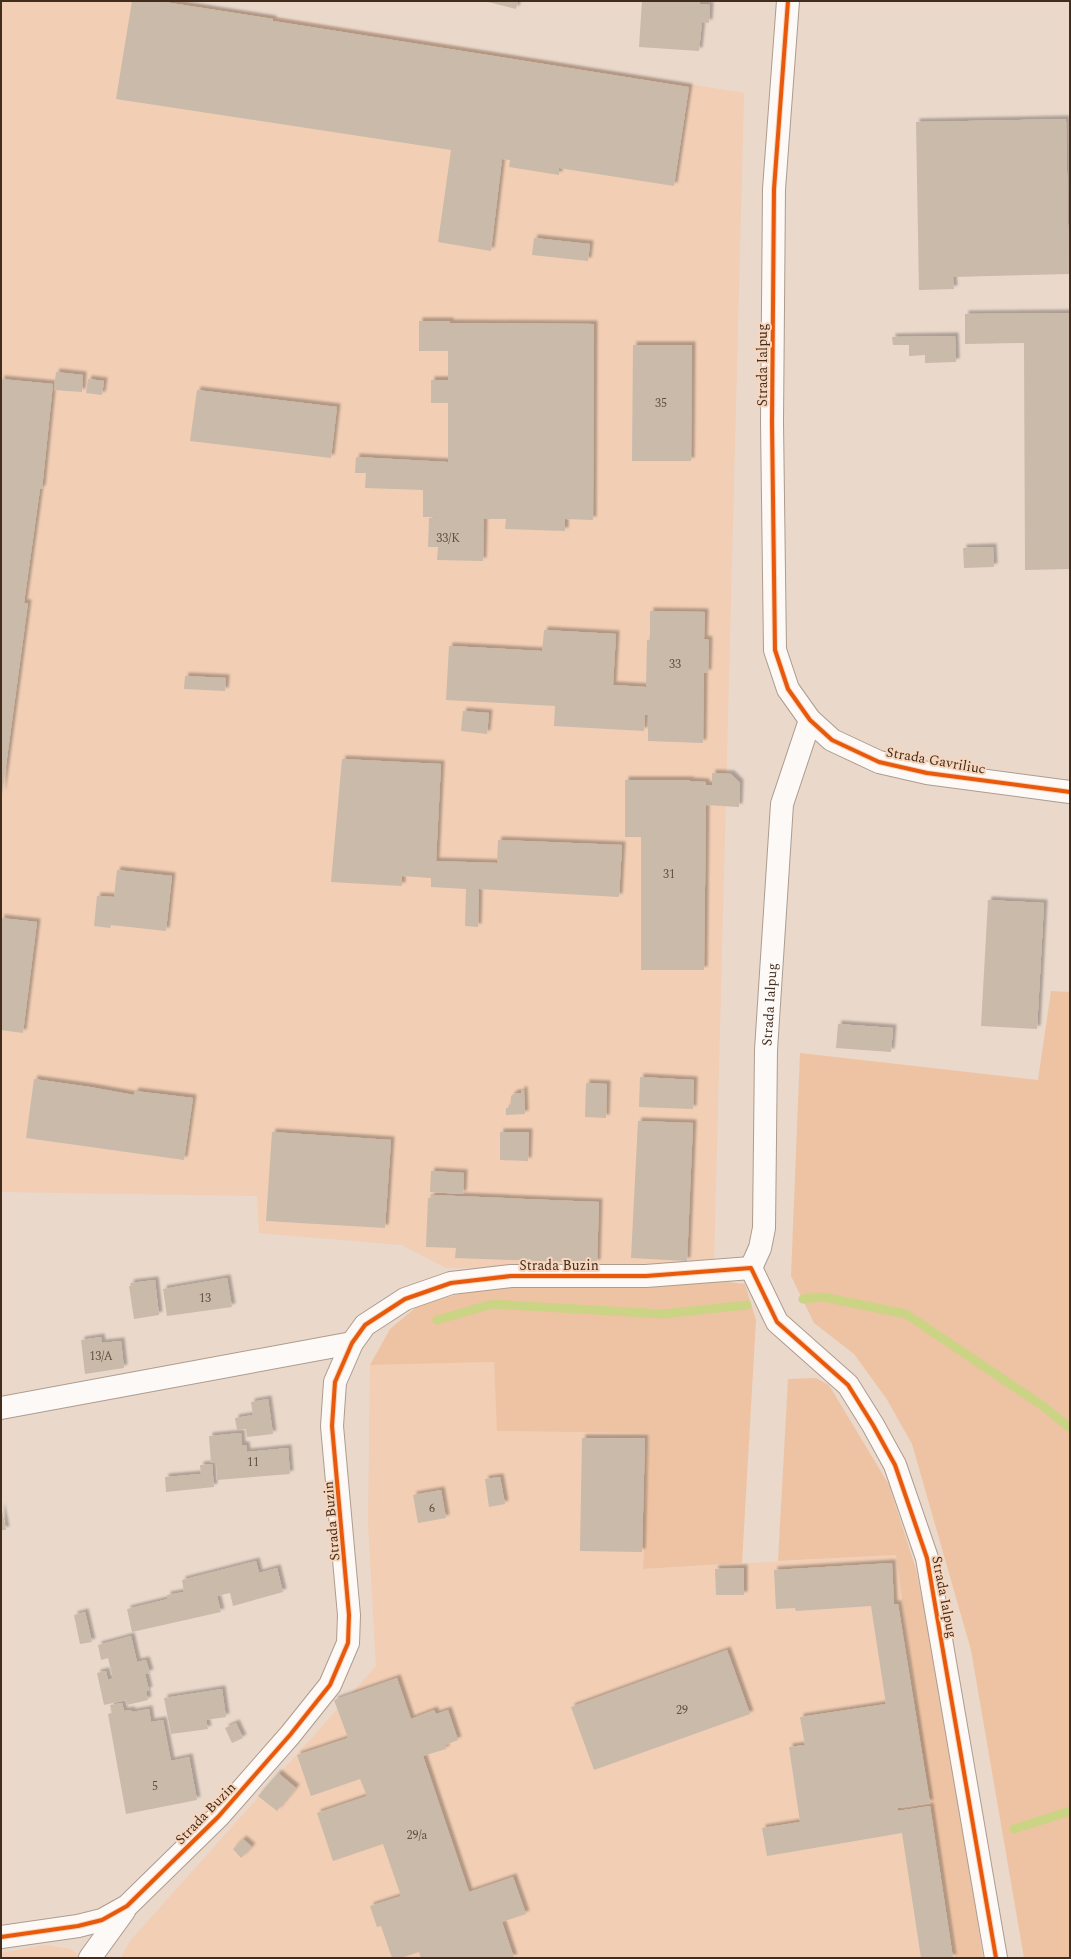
<svg xmlns="http://www.w3.org/2000/svg" width="1071" height="1959" font-family="Spectral,serif">
<defs>
<filter id="shadow"><feDropShadow dx="3.5" dy="-3.5" stdDeviation="1" flood-color="#0004"/></filter>
</defs>
<rect width="100%" height="100%" fill="#ead8cb"/>
<g fill="#f1ceb4">
<path d="M1 1H180L744 93 714 1262 606 1269 446 1268 402 1245 259 1233 257 1196 1 1192Z"/>
<path d="M494 1362 498 1431 649 1433 643 1569 896 1555 920 1732 956 1958H121L129 1942 376 1666 368 1523 370 1365Z"/>
<path d="M45 1945 70 1949 82 1957 1 1958V1953Z"/>
</g>
<g fill="#eec3a3">
<path d="M1051 991 1070 992V1958H1024L971 1650 912 1444 886 1398 854 1354 814 1323 791 1276 800 1053 1038 1080Z"/>
<path d="M728 1282 745 1284 756 1320 742 1563 643 1569 649 1433 497 1431 494 1362 370 1365 390 1329 420 1304 483 1288Z"/>
<path d="M816 1378 829 1385 889 1485 916 1569 951 1740 983 1958H956L920 1732 896 1555 778 1561 788 1379Z"/>
</g>
<g fill="none" stroke-linecap="round" stroke-linejoin="round">
<g stroke="#cbd384" stroke-width="9">
<path d="M803 1299 823 1297 906 1314 1043 1406 1070 1428"/>
<path d="M437 1320 492 1304 663 1314 747 1305"/>
<path d="M1014 1829 1070 1811"/>
</g>
</g>
<g fill="#cabaaa" filter="url(#shadow)">
<path d="M132 1H158L273 19V21L688 87H689L674 186 559 168V175L509 167 510 160 502 159 491 251 438 242 451 150 116 99Z"/>
<path d="M484 1H518L516 9Z"/>
<path d="M642 1H700V4L710 5 709 23 702 22 699 51 639 47Z"/>
<path d="M1066 119 1069 274 953 277 954 289 919 290 916 122Z"/>
<path d="M534 238 590 244 588 261 532 255Z"/>
<path d="M1070 313V569L1025 570 1024 343 965 344V314Z"/>
<path d="M419 321H450V323L594 324 593 520 565 519V531L505 529 506 519H484L483 561 437 560 438 547H428L429 518 447 517H423V490L365 488 366 473H355L356 457 448 462V403H431V380H448V351H419Z"/>
<path d="M955 336 956 362 925 363V355L909 356V345H893L892 337Z"/>
<path d="M633 345H692L691 461H632Z"/>
<path d="M56 372 83 375 82 392 54 390Z"/>
<path d="M1 379 53 384 42 489H40L24 603H28L2 795Z"/>
<path d="M88 379 104 381 102 395 86 393Z"/>
<path d="M197 390 337 407 331 458 190 441Z"/>
<path d="M993 547 994 567 964 568 963 548Z"/>
<path d="M650 611 705 612 704 639 709 640 708 673H704L703 743 648 741V715H645L644 731 554 726 555 706 446 700 449 646 542 651 544 630 616 634 613 685 646 687 647 640H650Z"/>
<path d="M185 676 226 678 225 691 184 689Z"/>
<path d="M463 711 489 713 487 734 461 731Z"/>
<path d="M342 759 441 764 436 861 497 863 498 840 622 845 619 897 479 889 478 927 465 926 466 889 431 887V878L402 876V886L331 882Z"/>
<path d="M712 773 731 774 740 783 739 807 706 805 704 970H641V837H625V780H690V781L706 782V785H712Z"/>
<path d="M117 870 172 876 166 931 111 925 110 928 94 926 97 896 114 897Z"/>
<path d="M988 900 1044 903 1037 1029 981 1026Z"/>
<path d="M1 918 37 922 23 1033 1 1030Z"/>
<path d="M838 1024 893 1028 891 1052 836 1048Z"/>
<path d="M640 1077 694 1080 693 1109 639 1107Z"/>
<path d="M34 1079 90 1087 134 1095 135 1091 193 1098 184 1160 26 1138Z"/>
<path d="M586 1083 607 1084 606 1118 585 1117Z"/>
<path d="M521 1090H524L525 1114 506 1115V1108H510L511 1096 515 1093H521Z"/>
<path d="M638 1121 693 1123 687 1261 631 1258Z"/>
<path d="M272 1132 391 1140 385 1228 266 1221Z"/>
<path d="M500 1132H529L528 1161 500 1160Z"/>
<path d="M431 1171 464 1173 463 1194 430 1192Z"/>
<path d="M431 1195 599 1202 597 1263 455 1258 456 1248 426 1247 428 1198H431Z"/>
<path d="M227 1278 232 1307 167 1316 163 1289Z"/>
<path d="M155 1280 159 1315 134 1319 129 1286H131L130 1283Z"/>
<path d="M101 1337 102 1343 121 1341 124 1368 85 1374 81 1340Z"/>
<path d="M268 1399 273 1434 247 1437 246 1429 237 1430 235 1418 253 1415 251 1402Z"/>
<path d="M241 1433 242 1445H246L247 1452 288 1448 290 1474 217 1480 216 1463H211L209 1436Z"/>
<path d="M582 1438H645L642 1552 580 1551Z"/>
<path d="M212 1464 214 1487 166 1492 165 1477 201 1474 200 1465Z"/>
<path d="M500 1477 505 1504 489 1507 485 1479Z"/>
<path d="M441 1490 446 1518 418 1523 413 1495Z"/>
<path d="M1 1506 6 1530H1Z"/>
<path d="M256 1561 259 1573 277 1568 283 1592 233 1606 230 1593 217 1596 221 1612 132 1632 127 1609 168 1599 167 1595 184 1592 182 1580Z"/>
<path d="M892 1563 894 1604H898L930 1803 898 1808V1811L930 1806 953 1958H921L902 1833 767 1856 762 1828 800 1822 789 1747 805 1745 800 1717 886 1704 871 1606 796 1611 795 1608 776 1609 774 1570Z"/>
<path d="M744 1568V1595H716L715 1569Z"/>
<path d="M85 1612 92 1642 80 1644 74 1615Z"/>
<path d="M131 1636 137 1662 146 1660 150 1673 145 1674 149 1690 146 1691 148 1700 127 1705 126 1700 104 1705 97 1673 106 1671 108 1680 113 1678 108 1658 101 1660 98 1645Z"/>
<path d="M727 1650 750 1714 594 1770 571 1707Z"/>
<path d="M397 1678 411 1719 434 1710 436 1714 448 1710 458 1740 445 1745 446 1749 423 1756 469 1892 513 1877 526 1914 502 1922 514 1958H421L419 1952 401 1958H392L381 1926 377 1927 370 1906 401 1896 383 1844 333 1861 317 1813 367 1796 360 1779 311 1796 297 1755 348 1738 334 1700Z"/>
<path d="M222 1689 226 1717 206 1720 208 1729 171 1734 164 1698Z"/>
<path d="M122 1703 124 1711 131 1710 132 1712 149 1709 151 1722 163 1720 171 1761 189 1757 197 1800 126 1814 108 1714 112 1713 110 1705Z"/>
<path d="M236 1723 243 1738 232 1743 225 1728Z"/>
<path d="M278 1773 296 1788 277 1811 258 1796Z"/>
<path d="M243 1839 252 1847 241 1858 233 1849Z"/>
</g>
<g fill="none" stroke-linecap="round" stroke-linejoin="round">
<g stroke="#ad9c8e" stroke-width="24">
<g id="minor">
<path d="M788 1 774 189 772 422 775 650 788 689 810 720 832 740 879 762 927 773 1070 792"/>
<path d="M751 1268 777 1322 848 1385 873 1425 895 1465 927 1558 996 1958"/>
<path id="s1" d="M751 1268 760 1248 764 1228 766 1050 782 804 810 720"/>
<path d="M1 1408 352 1343"/>
<path d="M1 1937 78 1926 102 1920 127 1906 218 1817 290 1735 330 1685 348 1643 349 1615 332 1426 335 1382 352 1343 365 1325 405 1299 451 1283 511 1276H646L751 1268"/>
<path d="M90 1958 124 1911"/>
</g>
</g>
<use href="#minor" stroke="#fcf9f7" stroke-width="22"/>
<g stroke="#f7d6be" stroke-width="6">
<g id="cycleway">
<path d="M788 1 774 189 772 422 775 650 788 689 810 720 832 740 879 762 927 773 1070 792"/>
<path d="M1 1937 78 1926 102 1920 127 1906 218 1817 290 1735 330 1685 348 1643 349 1615 332 1426 335 1382 352 1343 365 1325 405 1299 451 1283 511 1276H646L751 1268 777 1322 848 1385 873 1425 895 1465 927 1558 996 1958"/>
</g>
</g>
<use href="#cycleway" stroke="#e8590c" stroke-width="4"/>
</g>
<g text-anchor="middle" stroke-width="4" stroke-linejoin="round" paint-order="stroke">
<g font-size="12" fill="#645040">
<text x="661" y="407">35</text>
<text x="448" y="542">33/K</text>
<text x="675" y="668">33</text>
<text x="669" y="878">31</text>
<text x="205" y="1302">13</text>
<text x="101" y="1360">13/A</text>
<text x="253" y="1466">11</text>
<text x="432" y="1512">6</text>
<text x="682" y="1714">29</text>
<text x="155" y="1790">5</text>
<text x="417" y="1839">29/a</text>
</g>
<g font-size="14" fill="#422d1d" stroke="#f7d6be">
<text transform="translate(762 365) rotate(-90)" y="5">Strada Ialpug</text>
<text transform="translate(936 760) rotate(10)" y="5">Strada Gavriliuc</text>
<text dy="5" stroke="none"><textPath href="#s1" startOffset="266">Strada Ialpug</textPath></text>
<text x="559" y="1270">Strada Buzin</text>
<text transform="translate(331 1521) rotate(-95)" y="5">Strada Buzin</text>
<text transform="translate(945 1597) rotate(79)" y="5">Strada Ialpug</text>
<text transform="translate(205 1813) rotate(-46)" y="5">Strada Buzin</text>
</g>
</g>
<rect width="1071" height="1959" fill="none" stroke="#422d1d" stroke-width="4"/>
</svg>
